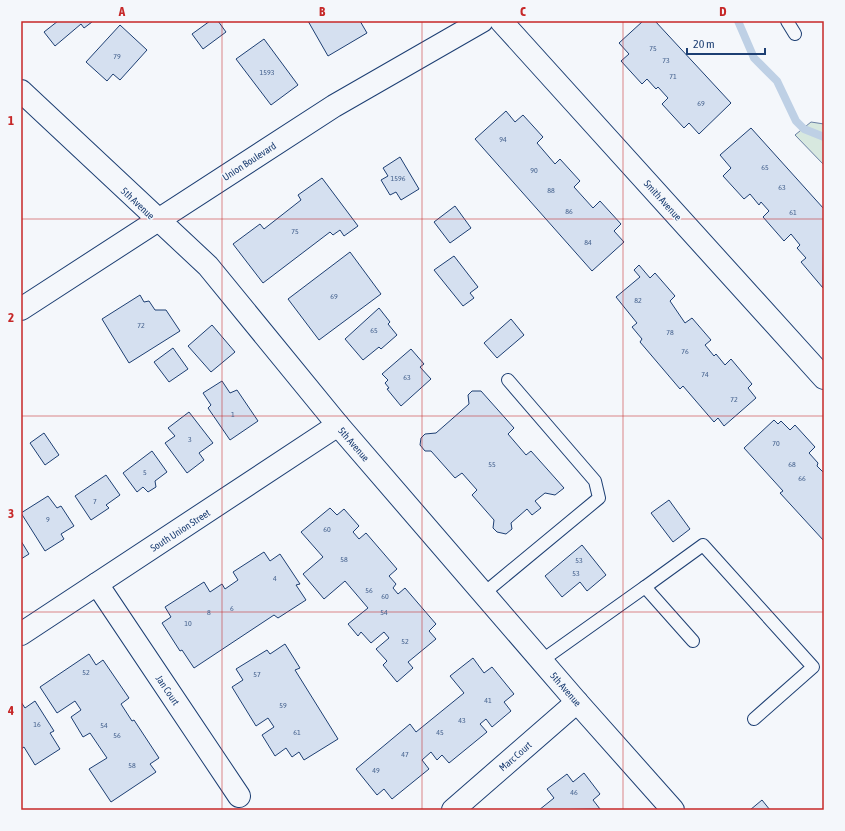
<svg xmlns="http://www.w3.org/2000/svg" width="845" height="831" font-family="'Asap Condensed',sans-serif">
<rect width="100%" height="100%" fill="#f4f7fb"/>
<path fill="#d7e8df" stroke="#687fa3" d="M811 122 824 124V165L795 135Z"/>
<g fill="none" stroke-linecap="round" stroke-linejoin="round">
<path stroke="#bed0e5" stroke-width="8" d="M738 21 754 58 777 81 796 121 804 129 824 137"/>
</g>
<g fill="#d5e0f0" stroke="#1d3f73">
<path d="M58 21H91L92 22 84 28 81 24 55 46 44 32Z"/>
<path d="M210 21H218L226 32 203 49 192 34Z"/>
<path d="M308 21H360L367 33 328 56Z"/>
<path d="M643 21H655L731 103 699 134 689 123 684 128 662 104 668 98 658 87 656 89 647 79 642 84 621 61 629 54 619 43Z"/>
<path d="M120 25 147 50 120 80 113 74 107 81 86 62Z"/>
<path d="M264 39 298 85 271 105 236 59Z"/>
<path d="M506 111 515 122 523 115 543 137 537 143 555 164 560 159 580 181 574 187 593 208 600 201 621 224 614 231 624 242 592 271 475 139Z"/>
<path d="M751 128 824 209 823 288 801 262 806 258 797 248 800 245 791 234 784 241 763 217 769 211 761 202 759 205 750 194 744 199 723 176 731 168 720 155Z"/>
<path d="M400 157 419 189 401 200 396 192 390 195 381 180 388 176 383 168Z"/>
<path d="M322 178 358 226 344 236 340 230 333 235 330 232 263 283 233 244 260 224 264 229 301 200 298 195Z"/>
<path d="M455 206 471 228 450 243 434 222Z"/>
<path d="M350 252 381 294 319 340 288 299Z"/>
<path d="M454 256 478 287 470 293 474 298 463 306 434 270Z"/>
<path d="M639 265 650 278 655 273 675 296 670 301 685 323 692 318 711 340 705 345 714 356 716 354 725 365 731 359 752 384 748 388 756 398 724 426 718 418 714 422 683 386 680 389 640 342 642 339 632 327 637 323 616 297 640 277 634 270Z"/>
<path d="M140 295 144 302 149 301 155 310H166L180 331 129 363 102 319Z"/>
<path d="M379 308 390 322 388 324 397 335 381 349 379 347 363 360 345 339Z"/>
<path d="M511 319 524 335 497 358 484 343Z"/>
<path d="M212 325 235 352 211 372 188 346Z"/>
<path d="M173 348 188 369 169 382 154 362Z"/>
<path d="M411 349 424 364 420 367 431 379 401 406 387 389 389 388 385 383 388 380 382 374Z"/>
<path d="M222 381 230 393 237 390 258 421 230 440 208 408 211 405 203 393Z"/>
<path d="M472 391H481L514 428 508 434 526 455 531 451 564 488 555 495 545 493 535 501 541 508 532 515 527 509 511 523 512 529 506 534 497 532 493 528 494 520 472 495 477 490 462 473 455 478 431 451H425L420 445 421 438 425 434 436 433 469 404 468 395Z"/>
<path d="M189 412 213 443 199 453 204 460 187 473 165 443 175 436 168 428Z"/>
<path d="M774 420 778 424 781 421 790 430 795 425 815 447 809 453 818 463 817 466 824 473V541L780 493 783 491 744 448Z"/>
<path d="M44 433 59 455 45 465 30 443Z"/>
<path d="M152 451 167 472 155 481 156 487 148 492 143 487 137 492 123 473Z"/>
<path d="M106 475 120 495 106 505 109 508 91 520 75 496Z"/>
<path d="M48 496 57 508 61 506 74 526 61 534 64 539 45 551 21 513Z"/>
<path d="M669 500 690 529 673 542 651 513Z"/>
<path d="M330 508 337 515 344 509 359 526 353 532 359 539 366 533 397 569 389 576 396 584 393 588 398 594 405 588 436 624 429 631 436 639 408 662 413 668 397 682 383 665 387 661 376 649 389 638 384 632 371 643 361 632 358 636 348 624 368 608 345 581 324 599 303 574 323 557 301 532Z"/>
<path d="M21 541 29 554 21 559Z"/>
<path d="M582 545 606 575 587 591 580 582 562 597 545 576Z"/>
<path d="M264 552 270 561 280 554 300 584 296 585 306 600 278 618 274 615 194 668 182 650 180 651 162 623 171 617 165 607 204 582 210 592 222 584 225 589 238 580 233 572Z"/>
<path d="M285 644 300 668 295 670 338 739 304 760 299 752 292 757 286 748 275 756 262 735 274 727 268 718 256 726 232 687 243 680 236 669 267 650 270 654Z"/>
<path d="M89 654 96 665 103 660 129 698 121 704 132 721 134 720 159 758 150 764 156 772 111 802 89 769 107 758 90 733 83 737 71 717 81 710 75 701 57 713 40 687Z"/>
<path d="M473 658 484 673 492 667 514 694 504 702 511 711 492 727 486 719 480 724 487 732 449 763 442 755 437 760 431 752 422 760 429 769 392 799 384 789 377 795 356 769 410 724 416 732 464 693 450 676Z"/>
<path d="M35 701 54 731 50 733 60 749 35 765 24 747 21 749V702L25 708Z"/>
<path d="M584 773 600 794 593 800 600 809 539 810 554 798 547 789 567 774 573 782Z"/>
<path d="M762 800 770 810H750Z"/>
</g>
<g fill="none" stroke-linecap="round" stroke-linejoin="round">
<g stroke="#1d3f73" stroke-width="14">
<g id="service">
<path d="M787 21 795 34"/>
<path d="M645 587 703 545 813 667 754 719"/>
<path d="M483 594 599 498 595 481 508 380"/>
<path d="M541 661 645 587 693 641"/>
</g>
</g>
<g stroke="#1d3f73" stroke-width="24">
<g id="minor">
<path d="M501 21 824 378"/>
<path d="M97 584 239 796"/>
<path d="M21 634 338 425"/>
<path d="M453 810 577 702"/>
</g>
</g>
<g stroke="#1d3f73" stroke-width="24">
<g id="secondary">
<path d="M21 91 208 266 338 425 577 702 673 810"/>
<path d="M21 309 334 106 482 21"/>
</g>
</g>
<use href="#service" stroke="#f4f7fb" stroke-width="12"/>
<use href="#minor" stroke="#f4f7fb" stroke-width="22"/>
<use href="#secondary" stroke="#f4f7fb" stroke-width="22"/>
</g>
<path fill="none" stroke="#c62828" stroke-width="1" stroke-opacity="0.55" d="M222 21V810M422 21V810M623 21V810M21 219H824M21 416H824M21 612H824"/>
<g text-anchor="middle" stroke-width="3" stroke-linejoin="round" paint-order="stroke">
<g font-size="8" fill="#4b6792">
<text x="653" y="51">75</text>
<text x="117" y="59">79</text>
<text x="666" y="63">73</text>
<text x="267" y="75">1593</text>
<text x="673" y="79">71</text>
<text x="701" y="106">69</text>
<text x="503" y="142">94</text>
<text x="765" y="170">65</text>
<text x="534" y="173">90</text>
<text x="398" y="181">1596</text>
<text x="782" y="190">63</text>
<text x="551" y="193">88</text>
<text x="569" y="214">86</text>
<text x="793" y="215">61</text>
<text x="295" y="234">75</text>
<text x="588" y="245">84</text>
<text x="334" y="299">69</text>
<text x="638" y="303">82</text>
<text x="141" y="328">72</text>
<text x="374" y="333">65</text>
<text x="670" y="335">78</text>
<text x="685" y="354">76</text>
<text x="705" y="377">74</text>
<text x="407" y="380">63</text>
<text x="734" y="402">72</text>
<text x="233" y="417">1</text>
<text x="190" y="442">3</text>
<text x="776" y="446">70</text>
<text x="492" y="467">55</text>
<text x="792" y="467">68</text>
<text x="145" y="475">5</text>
<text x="802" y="481">66</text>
<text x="95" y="504">7</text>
<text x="48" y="522">9</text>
<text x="327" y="532">60</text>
<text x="344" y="562">58</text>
<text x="579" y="563">53</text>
<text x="576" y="576">53</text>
<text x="275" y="581">4</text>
<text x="369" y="593">56</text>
<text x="385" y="599">60</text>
<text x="232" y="611">6</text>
<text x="209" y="615">8</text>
<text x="384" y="615">54</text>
<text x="188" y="626">10</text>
<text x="405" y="644">52</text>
<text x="86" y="675">52</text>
<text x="257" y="677">57</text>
<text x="488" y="703">41</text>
<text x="283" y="708">59</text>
<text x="462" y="723">43</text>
<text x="37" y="727">16</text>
<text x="104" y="728">54</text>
<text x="297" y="735">61</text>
<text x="440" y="735">45</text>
<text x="117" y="738">56</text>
<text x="405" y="757">47</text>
<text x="132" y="768">58</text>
<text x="376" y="773">49</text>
<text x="574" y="795">46</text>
</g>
<g font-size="10" fill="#1d3f73" stroke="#f4f7fb">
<text transform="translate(249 161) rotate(-33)" y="4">Union Boulevard</text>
<text transform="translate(663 200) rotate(48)" y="4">Smith Avenue</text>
<text transform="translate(138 203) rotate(43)" y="4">5th Avenue</text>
<text transform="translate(354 444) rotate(49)" y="4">5th Avenue</text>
<text transform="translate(180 530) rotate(-33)" y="4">South Union Street</text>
<text transform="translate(566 689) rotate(49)" y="4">5th Avenue</text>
<text transform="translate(168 690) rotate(56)" y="4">Jan Court</text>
<text transform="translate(515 756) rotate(-41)" y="4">Marc Court</text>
</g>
</g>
<rect width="845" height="831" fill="none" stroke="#f4f7fb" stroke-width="44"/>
<path d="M687 48v6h78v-6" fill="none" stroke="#1d3f73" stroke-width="2"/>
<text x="693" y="48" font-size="12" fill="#1d3f73" stroke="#f4f7fb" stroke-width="3" paint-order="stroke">20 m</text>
<rect x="22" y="22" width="801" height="787" fill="none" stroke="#c62828" stroke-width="1.5"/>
<g font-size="13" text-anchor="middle" font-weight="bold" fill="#c62828">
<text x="122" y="16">A</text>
<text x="322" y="16">B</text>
<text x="523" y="16">C</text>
<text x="723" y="16">D</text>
<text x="11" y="125">1</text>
<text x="11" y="322">2</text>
<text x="11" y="518">3</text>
<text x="11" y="715">4</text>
</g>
</svg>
